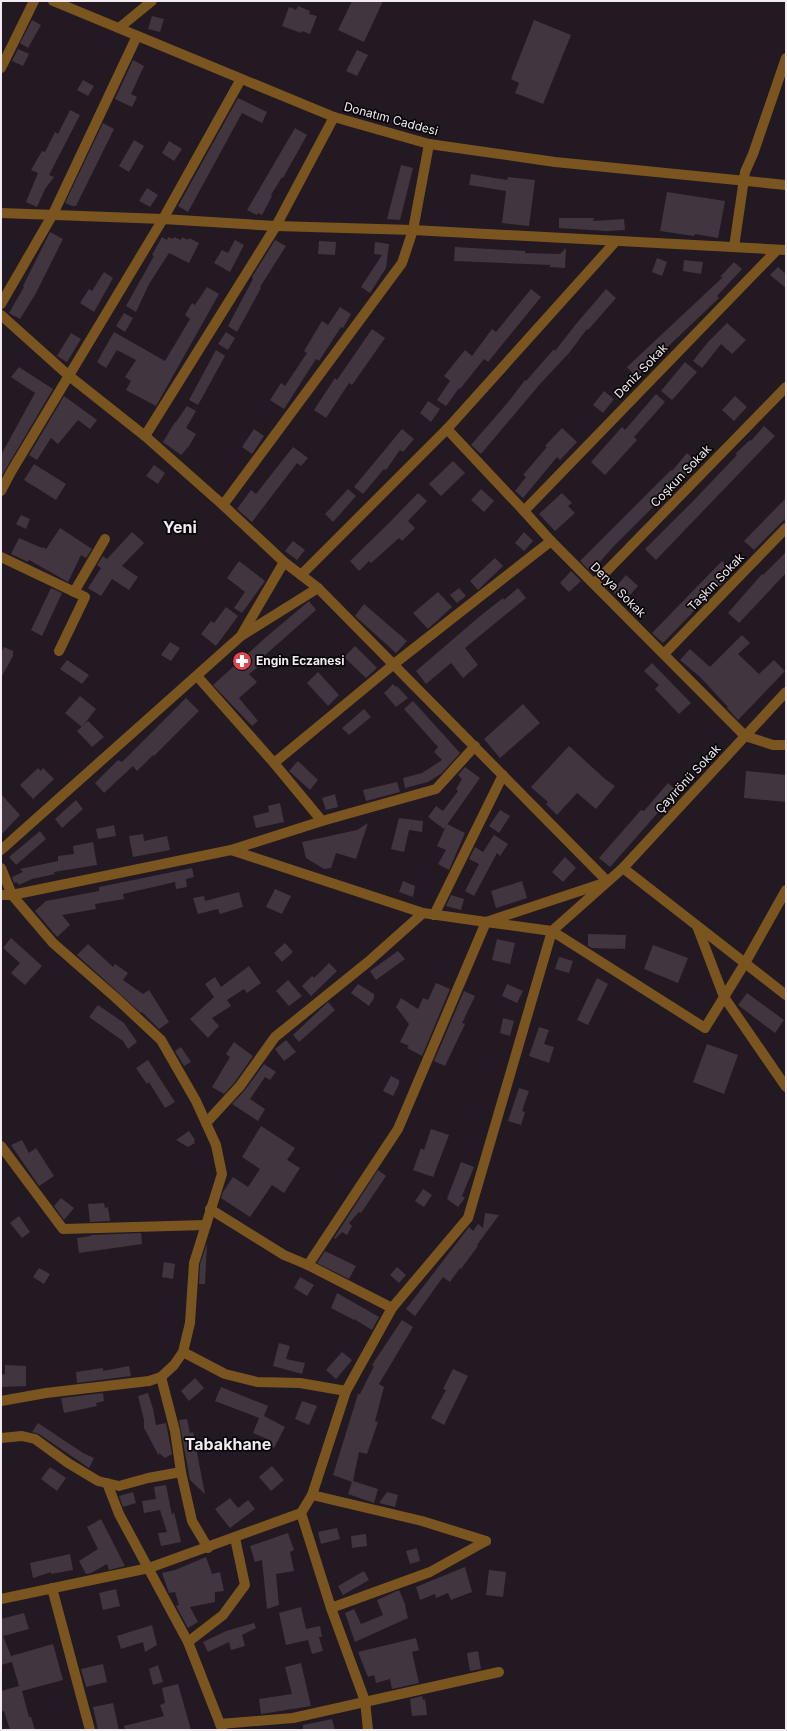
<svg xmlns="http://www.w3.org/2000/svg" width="787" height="1731" font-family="Inter,sans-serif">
<rect width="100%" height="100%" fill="#231922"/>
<g fill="#413640">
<path d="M352 1H383L364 42 338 30Z"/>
<path d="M298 6 310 11 309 14 317 16 310 34 302 31 301 33 282 26 289 7 296 10Z"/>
<path d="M152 16 164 19 160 32 148 29Z"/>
<path d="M32 20 41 25 28 48 20 43Z"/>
<path d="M534 20 571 35 543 104 515 93 519 83 511 79Z"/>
<path d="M18 49 29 54 23 66 12 61Z"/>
<path d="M357 50 368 55 357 76 346 71Z"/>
<path d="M133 60 144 66 131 94 137 97 132 107 115 99Z"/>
<path d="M83 80 94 86 88 96 77 90Z"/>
<path d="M238 98 267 112 262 123 242 113 188 212 178 206Z"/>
<path d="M70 110 80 115 49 175 54 177 45 189 37 207 26 202 38 173 31 170 42 151 45 152 55 132 58 134Z"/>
<path d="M103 123 114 129 76 206H72L65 203Z"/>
<path d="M295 128 307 135 283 178 282 177 271 195 272 196 262 215 258 213 257 215 247 210Z"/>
<path d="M134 140 144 146 129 172 119 166Z"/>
<path d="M169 141 182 149 174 161 162 153Z"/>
<path d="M401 165 413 168 400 220 387 219Z"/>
<path d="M471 174 507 180 508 177 535 180 529 226 502 223 506 191 469 185Z"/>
<path d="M147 188 158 195 150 207 139 201Z"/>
<path d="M667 192 725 201 718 238 695 234 694 236 660 231Z"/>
<path d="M559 218H594L593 221 624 219 625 230 607 231 559 228Z"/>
<path d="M50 232 63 239 36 293 20 319 9 313 24 287 23 286Z"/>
<path d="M162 237 167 240 168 237 173 239 174 237 181 240 182 237 188 240 189 238 199 243 189 263 169 253 149 284 136 312 126 306 154 256 152 255Z"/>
<path d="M235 240 244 245 230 272 214 263 222 250 228 253Z"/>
<path d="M275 240 286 246 260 287 261 288 237 332 228 326 253 279 252 277Z"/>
<path d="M319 241 336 242 335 255 318 254Z"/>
<path d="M375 242 389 244 386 268 370 293 361 287 382 255 374 254Z"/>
<path d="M455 247 525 251V253L560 254 566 248 565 268 549 267 551 265 454 261Z"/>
<path d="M657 258 667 262 662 276 652 272Z"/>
<path d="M684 260 703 262 701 274 683 271Z"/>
<path d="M734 262 742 269 717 296 719 298 636 377 627 367 723 277H720Z"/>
<path d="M778 267 786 274V288L770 275Z"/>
<path d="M104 272 113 278 94 312 80 303 89 289 92 291Z"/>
<path d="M207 287 219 294 156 406 126 390 131 381 125 377 136 360 117 350 106 368 97 362 114 332 165 361 190 319 185 315 192 303 195 305Z"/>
<path d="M531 289 541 297 488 362 484 359 460 389 459 388 446 406 437 400 450 381 444 376 465 350 472 356 492 329 496 332Z"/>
<path d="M606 289 616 298 588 330 587 329 569 353 540 384 481 454 471 445 509 401 525 380 526 381 554 349 555 351 576 324Z"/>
<path d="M340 307 351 314 343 328 341 327 319 361 316 359 284 409 270 400 281 383 285 386 307 353 304 351 322 321 328 325Z"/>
<path d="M124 313 133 318 125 332 116 326Z"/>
<path d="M727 323 746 340 732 354 721 344 702 368 693 361 708 342Z"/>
<path d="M372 329 385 338 352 385 349 383 326 418 314 410 335 378 337 380Z"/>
<path d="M226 332 235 338 228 350 218 344Z"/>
<path d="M71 333 81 339 67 362 57 356Z"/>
<path d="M216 350 225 356 198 405 189 400Z"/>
<path d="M685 362 697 372 672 400 661 391Z"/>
<path d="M19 367 53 389 1 477V455L35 393 11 377Z"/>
<path d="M604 391 614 399 603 413 593 405Z"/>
<path d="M656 394 665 402 634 437 637 440 605 475 591 462 622 427 625 430Z"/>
<path d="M64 396 97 420 90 429 78 420 58 444 51 438 37 460 29 455Z"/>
<path d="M735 396 747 407 734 421 722 410Z"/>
<path d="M428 401 440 409 431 422 420 413Z"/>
<path d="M187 406 196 411 186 428 196 434 189 446 181 455 163 442 175 422H176Z"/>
<path d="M764 426 775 436 656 560 645 549 696 498 737 455 735 454 750 440 751 441Z"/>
<path d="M562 428 577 442 560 460 557 457 523 498 515 491 526 477 523 475 547 447 545 446Z"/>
<path d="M254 429 264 436 252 454 242 447Z"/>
<path d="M402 429 414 439 403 452 400 450 386 470 384 469 363 494 354 487Z"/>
<path d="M293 447 308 458 301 466 297 463 252 522 237 509 251 490 256 494Z"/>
<path d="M687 453 697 462 685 475 612 548 591 572 580 561 671 470 672 471Z"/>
<path d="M453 461 465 473 441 496 429 484Z"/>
<path d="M34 464 66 484 56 500 24 480Z"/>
<path d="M154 465 165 473 158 484 146 476Z"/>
<path d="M348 489 356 496 333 522 325 514Z"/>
<path d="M481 489 494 501 484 512 471 500Z"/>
<path d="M418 493 427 501 408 521 415 528 402 541 399 538 371 563 369 561 359 571 350 561 389 523Z"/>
<path d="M562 493 572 503 568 506 575 513 555 531 539 514Z"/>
<path d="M786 498V518L754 550 744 541Z"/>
<path d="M21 515 30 519 26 529 16 524Z"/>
<path d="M60 528 92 549 86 558 81 555 68 582 29 560 28 562 11 554 19 538 42 548 43 547 46 549Z"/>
<path d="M132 532 144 543 122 566 138 577 129 590 112 579 101 596 88 588 101 568 97 565 103 556 107 559Z"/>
<path d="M524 532 533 541 524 551 515 543Z"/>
<path d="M293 541 305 550 297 560 285 551Z"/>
<path d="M786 552V573L739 623 728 613 762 574 763 575Z"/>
<path d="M495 558 503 566 478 590 470 581Z"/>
<path d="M239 561 265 581 242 613 234 608 245 592 227 578Z"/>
<path d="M722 561 733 572 718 588 717 587 663 643 652 633Z"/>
<path d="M571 571 581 581 569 592 560 583Z"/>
<path d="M626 575 638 586 624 602 612 591Z"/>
<path d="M51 588 62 593 42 636 31 630Z"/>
<path d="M459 588 466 596 457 603 450 595Z"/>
<path d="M518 588 526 598 465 648 478 665 463 678 451 663 426 684 416 671 479 617 503 598 504 600Z"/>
<path d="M438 592 452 607 428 629 413 613Z"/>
<path d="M309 601 316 610 255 664 258 667 249 674 257 682 239 698 258 721 252 726 213 685 265 638Z"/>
<path d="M364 604 407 641 396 653 355 616Z"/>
<path d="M226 607 238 616 216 646 201 634 211 621 214 623Z"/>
<path d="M742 635 750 643 738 654 759 674 774 660 785 671 738 720 727 708 728 707 700 677 680 660 690 649 710 667Z"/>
<path d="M170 642 180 648 171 661 161 655Z"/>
<path d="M355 646 377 668 366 678 344 657Z"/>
<path d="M4 647 13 651V656L1 678V653Z"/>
<path d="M67 660 89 675 82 684 60 669Z"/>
<path d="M652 663 691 703 679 714 655 689 659 685 644 671Z"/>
<path d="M318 672 339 695 328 706 307 683Z"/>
<path d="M393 684 396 687 397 686 408 698 396 707 384 693Z"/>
<path d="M80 696 96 709 82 727 65 713Z"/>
<path d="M186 698 199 711 154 756 153 755 137 771 133 766 104 793 95 783 118 760 122 762Z"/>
<path d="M413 701 460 753 442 773 428 782 405 788 403 778 422 773 442 760 434 752 438 747 404 709Z"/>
<path d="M523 704 540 723 500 758 484 739Z"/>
<path d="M364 709 371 717 349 735 342 728Z"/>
<path d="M88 721 104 737 92 747 77 731Z"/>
<path d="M569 746 605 779 615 786 596 809 577 793 557 815 546 804 548 802 531 787Z"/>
<path d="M298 761 318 780 310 790 289 771Z"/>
<path d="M465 767 480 778 444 829 428 817 436 806 443 811 458 791 456 789 462 779 458 775Z"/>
<path d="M38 768 41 771 43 768 54 779 33 799 20 785Z"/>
<path d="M746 771 786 775V802L744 798Z"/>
<path d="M397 782 400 792 366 801 363 790Z"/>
<path d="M668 783 677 791 610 867 599 858 641 810 644 811Z"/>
<path d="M1 794 20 815 1 835Z"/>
<path d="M335 794 338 807 326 810 322 798Z"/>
<path d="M76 800 83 809 62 828 55 819Z"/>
<path d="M280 803 284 822 256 828 253 816 269 812 268 806Z"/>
<path d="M500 810 510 816 499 833 489 826Z"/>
<path d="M399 818 423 821 422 832 409 830 404 852 391 849Z"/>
<path d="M368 823 356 859 336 853 331 868 324 869 306 858 302 842 357 830Z"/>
<path d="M447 824 465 833 449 870 438 864 446 850 437 846Z"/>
<path d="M114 825 116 836 98 839 96 829Z"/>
<path d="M40 831 46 839 16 865 9 857Z"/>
<path d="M143 834 144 841 167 836 170 850 133 857 129 836Z"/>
<path d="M494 835 508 844 500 856 497 853 474 896 465 891 479 864 469 859 475 847 483 852Z"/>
<path d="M93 842 97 865 54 872 55 874 32 879 19 885 17 882 14 883 12 877 23 872 20 869 58 861V856L74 854 73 846Z"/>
<path d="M565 857 576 868 563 882 552 872Z"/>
<path d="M192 868 194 877 186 879 187 887 176 889 175 882 123 894 124 899 95 904 96 909 62 915 70 925 57 937 35 911 46 901 99 891V887Z"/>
<path d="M403 881 415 886 413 897 399 892Z"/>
<path d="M522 881 527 898 496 908 491 891Z"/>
<path d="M275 889 291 896 282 914 266 907Z"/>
<path d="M239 892 243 907 220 914 218 909 198 914 193 898 204 896 205 901Z"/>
<path d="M451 895 464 899 461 910 446 906Z"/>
<path d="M588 934 626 935 625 949 592 948 588 946Z"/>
<path d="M11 938 42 966 25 985 11 973 20 963 3 948Z"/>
<path d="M497 939 515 943 510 964 492 960Z"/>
<path d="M285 943 293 952 282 962 274 953Z"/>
<path d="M88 944 113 967 115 964 128 973 123 980 143 994 149 990 169 1022 159 1029 142 1012 141 1013 77 955Z"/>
<path d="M653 945 688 958 678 983 644 969Z"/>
<path d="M398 951 405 959 376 980 370 971Z"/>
<path d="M559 957 573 961 569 973 555 969Z"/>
<path d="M329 963 337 971 311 996 302 986 312 976 314 978Z"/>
<path d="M249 966 261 983 247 993 244 989 227 1000 231 1006 212 1018 219 1026 208 1038 190 1019 214 997 205 984 215 977 221 987Z"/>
<path d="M597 978 608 984 588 1025 577 1020Z"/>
<path d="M288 980 302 996 289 1006 276 991Z"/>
<path d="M436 983 450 989 422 1056 407 1048 409 1046 400 1042 409 1024 396 1007 401 998 418 1009 423 998 428 1000Z"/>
<path d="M358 984 374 994V998L369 1006 351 993Z"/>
<path d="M507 984 523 991 517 1003 502 996Z"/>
<path d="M464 991 475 996 462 1023 465 1024 445 1066 434 1061Z"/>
<path d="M747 993 784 1020 775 1033 738 1005Z"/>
<path d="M328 1002 335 1010 299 1042 293 1035Z"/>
<path d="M98 1005 124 1023 137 1042 128 1049 123 1041 89 1017Z"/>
<path d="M503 1018 514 1021 510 1036 500 1033Z"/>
<path d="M539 1027 549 1030 544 1044 554 1047 549 1063 529 1056Z"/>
<path d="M286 1040 296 1052 284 1061 275 1049Z"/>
<path d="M234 1042 253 1056 235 1082 224 1094 212 1087 230 1057 226 1054Z"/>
<path d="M707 1044 738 1055 724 1094 693 1082Z"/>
<path d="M181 1047 191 1062 184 1066 175 1051Z"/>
<path d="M148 1060 175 1102 165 1108 149 1082 147 1084 136 1068Z"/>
<path d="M264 1064 276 1072 270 1080 265 1077 250 1099 265 1109 258 1121 232 1104 245 1090Z"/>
<path d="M391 1076 399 1080V1084L393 1096 383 1091Z"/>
<path d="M519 1088 529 1091 522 1111 525 1112 521 1125 508 1121Z"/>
<path d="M261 1126 295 1148 287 1160 300 1168 284 1193 272 1185 250 1217 221 1198 223 1192 233 1177 248 1187 260 1169 242 1157Z"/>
<path d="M431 1129 449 1135 433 1177 413 1170 421 1148 424 1150Z"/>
<path d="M189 1131 195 1140 194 1141 195 1143 188 1147 176 1140Z"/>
<path d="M22 1140 29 1153 36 1148 54 1176 39 1186 11 1145Z"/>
<path d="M461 1162 474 1167 462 1196 465 1198 458 1207 447 1199Z"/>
<path d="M378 1170 386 1176 361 1213 359 1212 349 1223 352 1226 347 1235 342 1232 335 1239 334 1238Z"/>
<path d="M423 1189 432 1195 424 1207 415 1201Z"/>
<path d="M61 1198 74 1208 64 1220 54 1206Z"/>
<path d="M104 1203 105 1208 108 1207 110 1221 90 1222 88 1204Z"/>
<path d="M485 1213 499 1215 477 1245 478 1246 461 1269 460 1268 450 1282 443 1277 415 1316 406 1309 469 1227 473 1231 478 1224 483 1228Z"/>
<path d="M19 1216 30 1232 22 1238 10 1223Z"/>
<path d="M141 1233 142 1244 79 1253 77 1238 91 1236V1235Z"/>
<path d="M207 1243 205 1284H199L200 1264Z"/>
<path d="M325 1251 356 1266 349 1279 317 1263Z"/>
<path d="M164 1262 175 1264 173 1279 162 1277Z"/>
<path d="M397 1267 406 1275 399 1283 390 1275Z"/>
<path d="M39 1268 50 1274 44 1284 33 1277Z"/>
<path d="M300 1277 314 1285 307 1296 294 1288Z"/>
<path d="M337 1293 379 1317 372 1330 354 1319V1320L331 1308Z"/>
<path d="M402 1320 413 1327 379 1384 384 1387 375 1421 378 1422 367 1454 359 1452 353 1481 378 1489 374 1503 348 1494 352 1482 333 1475 358 1394H360L374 1366 372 1365Z"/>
<path d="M279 1343 290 1346 286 1359 305 1363 302 1374 273 1366Z"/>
<path d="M342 1352 352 1360 336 1379 326 1370Z"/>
<path d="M5 1365 26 1366V1386L1 1387V1375L5 1374Z"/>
<path d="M129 1366 131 1376 77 1383 76 1372 103 1368V1371Z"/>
<path d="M453 1369 468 1376 444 1425 431 1418 446 1390 443 1389Z"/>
<path d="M195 1378 204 1388 189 1401 181 1391Z"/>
<path d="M221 1387 268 1406 264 1416 285 1427 274 1448 265 1443 267 1439 253 1433 259 1418 215 1401Z"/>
<path d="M103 1393 104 1401 96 1403 97 1406 64 1413 61 1398Z"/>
<path d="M148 1393 153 1409 156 1425 166 1423 172 1454 165 1458 159 1453V1456L144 1428V1420L138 1396Z"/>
<path d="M302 1401 317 1406 309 1425 295 1419Z"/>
<path d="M187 1419 190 1433 193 1432 205 1494 190 1480 179 1420Z"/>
<path d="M38 1423 83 1453 94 1458 89 1468 39 1434 32 1432Z"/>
<path d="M272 1466 284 1480 271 1491 259 1477Z"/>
<path d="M50 1467 66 1478 57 1491 41 1479Z"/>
<path d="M166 1485 172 1515 174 1512 181 1542 161 1546 158 1533 167 1532 160 1510 144 1513 142 1501 156 1499 154 1487Z"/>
<path d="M133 1492 136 1503 123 1507 119 1496Z"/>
<path d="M387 1492 398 1495 395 1507 379 1503Z"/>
<path d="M230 1498 238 1508 248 1500 255 1509 230 1528 215 1509Z"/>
<path d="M101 1519 125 1566 109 1570 107 1564 91 1573 86 1574 79 1561 98 1549 87 1527Z"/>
<path d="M337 1528 340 1539 321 1544 318 1532Z"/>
<path d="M288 1533 294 1550 290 1552 294 1571 276 1574 279 1605 267 1609 262 1560 255 1562 250 1546Z"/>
<path d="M366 1534 367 1546 352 1548 351 1536Z"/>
<path d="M417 1548 420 1561 410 1564 406 1551Z"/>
<path d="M70 1554 73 1570 51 1574V1572L33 1578 30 1563Z"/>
<path d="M206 1557 212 1574 220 1572 224 1591 215 1592V1602L190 1607 198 1622 188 1628 176 1606 179 1605 175 1592 169 1593 162 1573 175 1570Z"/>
<path d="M465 1567 472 1592 451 1600 448 1593 436 1598 435 1594 420 1600 416 1587Z"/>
<path d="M489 1570 506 1572 503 1597 486 1595Z"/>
<path d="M364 1571 369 1580 343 1595 338 1586Z"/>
<path d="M116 1589 120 1606 103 1610 99 1593Z"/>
<path d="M399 1590 406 1606H405L408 1618 355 1642 345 1613 354 1609 361 1624 383 1615 377 1600Z"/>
<path d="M301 1607 306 1629 320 1626 322 1637H319L323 1651 312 1654 308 1640 286 1645 279 1613Z"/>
<path d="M24 1613 29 1629 3 1636 11 1656 53 1644 63 1680 22 1691 29 1717H31L35 1730H10L4 1711 1 1712V1691L19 1686 12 1662 1 1665V1619Z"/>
<path d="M254 1623 256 1628 242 1635 245 1646 231 1650 229 1642 208 1652 203 1642 226 1631Z"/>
<path d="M152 1625 157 1645 145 1652 143 1642 121 1649 117 1636Z"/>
<path d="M416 1638 419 1650 412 1652 419 1683 392 1689 390 1679 376 1683 374 1675 368 1677 358 1652Z"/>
<path d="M478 1651 481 1669 470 1671 467 1653Z"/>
<path d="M301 1663 311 1706 261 1714 259 1699 292 1694 285 1667Z"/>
<path d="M103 1664 107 1682 86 1687 81 1669Z"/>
<path d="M158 1665 163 1682 153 1685 149 1669Z"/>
<path d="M178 1684 191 1730H125L124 1726 164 1716 160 1705 165 1703 162 1688Z"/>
<path d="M422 1696 423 1700 425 1699 427 1715 412 1716 410 1699Z"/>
<path d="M113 1703 119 1730H98L93 1707Z"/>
<path d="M332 1719 335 1730H303V1725Z"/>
</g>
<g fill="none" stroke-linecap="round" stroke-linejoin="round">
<g stroke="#7a551f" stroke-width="10">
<path d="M53 1 334 117 429 144 555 162 786 185"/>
<path d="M119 28 152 1"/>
<path d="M1 68 34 1"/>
<path d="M1 213 163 219 276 226 413 230 786 250"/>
<path d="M734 247 745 172 753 154 786 58"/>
<path d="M1 304 53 214 137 36"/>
<path d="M1 315 68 375 145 436 223 505 284 562 318 588 607 881"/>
<path d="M447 429 524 511 551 541 745 736 773 745H786"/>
<path d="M145 436 276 226 334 117"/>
<path d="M1 491 11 472 163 219 241 79"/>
<path d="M223 505 402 263 413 230 429 144"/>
<path d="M524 511 777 250"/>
<path d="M1 557 85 597 59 651"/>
<path d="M301 575 447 429 616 241"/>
<path d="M594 584 786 387"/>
<path d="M74 592 105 539"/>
<path d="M242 634 284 562"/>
<path d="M664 654 786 528"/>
<path d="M197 676 274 763 322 821"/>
<path d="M274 763 394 664 551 541"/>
<path d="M1 850 241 636 318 588"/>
<path d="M231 850 423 913 486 922 604 883"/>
<path d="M1 868 12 895 53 943 116 998 161 1040 196 1101 216 1145 222 1174 194 1263 190 1323 183 1352 174 1365 161 1377 149 1381 46 1393 1 1401"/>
<path d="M623 868 786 995"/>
<path d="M1 895H12L231 850 322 821 436 789 475 746"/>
<path d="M434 915 503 775"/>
<path d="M697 926 724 997 786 1087"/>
<path d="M206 1123 240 1086 275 1037 368 962 423 913"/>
<path d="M1 1146 63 1229 206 1225"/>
<path d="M210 1209 284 1255 308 1265 392 1308"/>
<path d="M308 1265 398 1129 486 922 552 931 705 1028 745 963 786 890"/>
<path d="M183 1352 225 1374 257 1382 300 1383 346 1391"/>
<path d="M161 1377 175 1431 181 1472 192 1521 208 1548"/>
<path d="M1 1438 22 1436 35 1439 68 1463 98 1481 119 1486 148 1478 181 1472"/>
<path d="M107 1483 119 1514 188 1642 222 1729"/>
<path d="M312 1495 422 1521 486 1541"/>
<path d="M301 1513 331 1608 365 1701 368 1730"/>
<path d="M52 1588 90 1730"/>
<path d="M1 1599 149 1568 301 1513 312 1495 346 1391 392 1308 468 1218 552 931 623 868 786 692"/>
<path d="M331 1608 430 1572 486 1541"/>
<path d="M188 1642 223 1615 245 1585 235 1538"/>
<path d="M220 1724 293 1718 499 1672"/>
</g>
</g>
<defs>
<g id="pharmacy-disc" transform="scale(1)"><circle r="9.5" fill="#e0444e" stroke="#090609"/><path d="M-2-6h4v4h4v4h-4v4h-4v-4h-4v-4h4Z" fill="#fff"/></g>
</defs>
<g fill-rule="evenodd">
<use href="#pharmacy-disc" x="242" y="661"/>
</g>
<g text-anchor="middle" stroke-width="3.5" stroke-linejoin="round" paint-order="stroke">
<g font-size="12" fill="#f2ebf1" stroke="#090609">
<text transform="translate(391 119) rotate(15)" y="4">Donatım Caddesi</text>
<text transform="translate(641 371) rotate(-46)" y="4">Deniz Sokak</text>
<text transform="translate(681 476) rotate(-46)" y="4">Coşkun Sokak</text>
<text transform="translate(716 582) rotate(-46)" y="4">Taşkın Sokak</text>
<text transform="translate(618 590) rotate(45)" y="4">Derya Sokak</text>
<text transform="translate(688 779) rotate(-47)" y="4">Çayırönü Sokak</text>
</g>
<g font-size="12" font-weight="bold" fill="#f2ebf1" stroke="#090609" text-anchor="start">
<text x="256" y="665">Engin Eczanesi</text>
</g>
<g font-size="16" font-weight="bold" fill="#f2ebf1" stroke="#090609">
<text x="180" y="533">Yeni</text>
<text x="228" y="1450">Tabakhane</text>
</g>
</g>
<rect width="787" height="1731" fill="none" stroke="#f2ebf1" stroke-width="4"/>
</svg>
